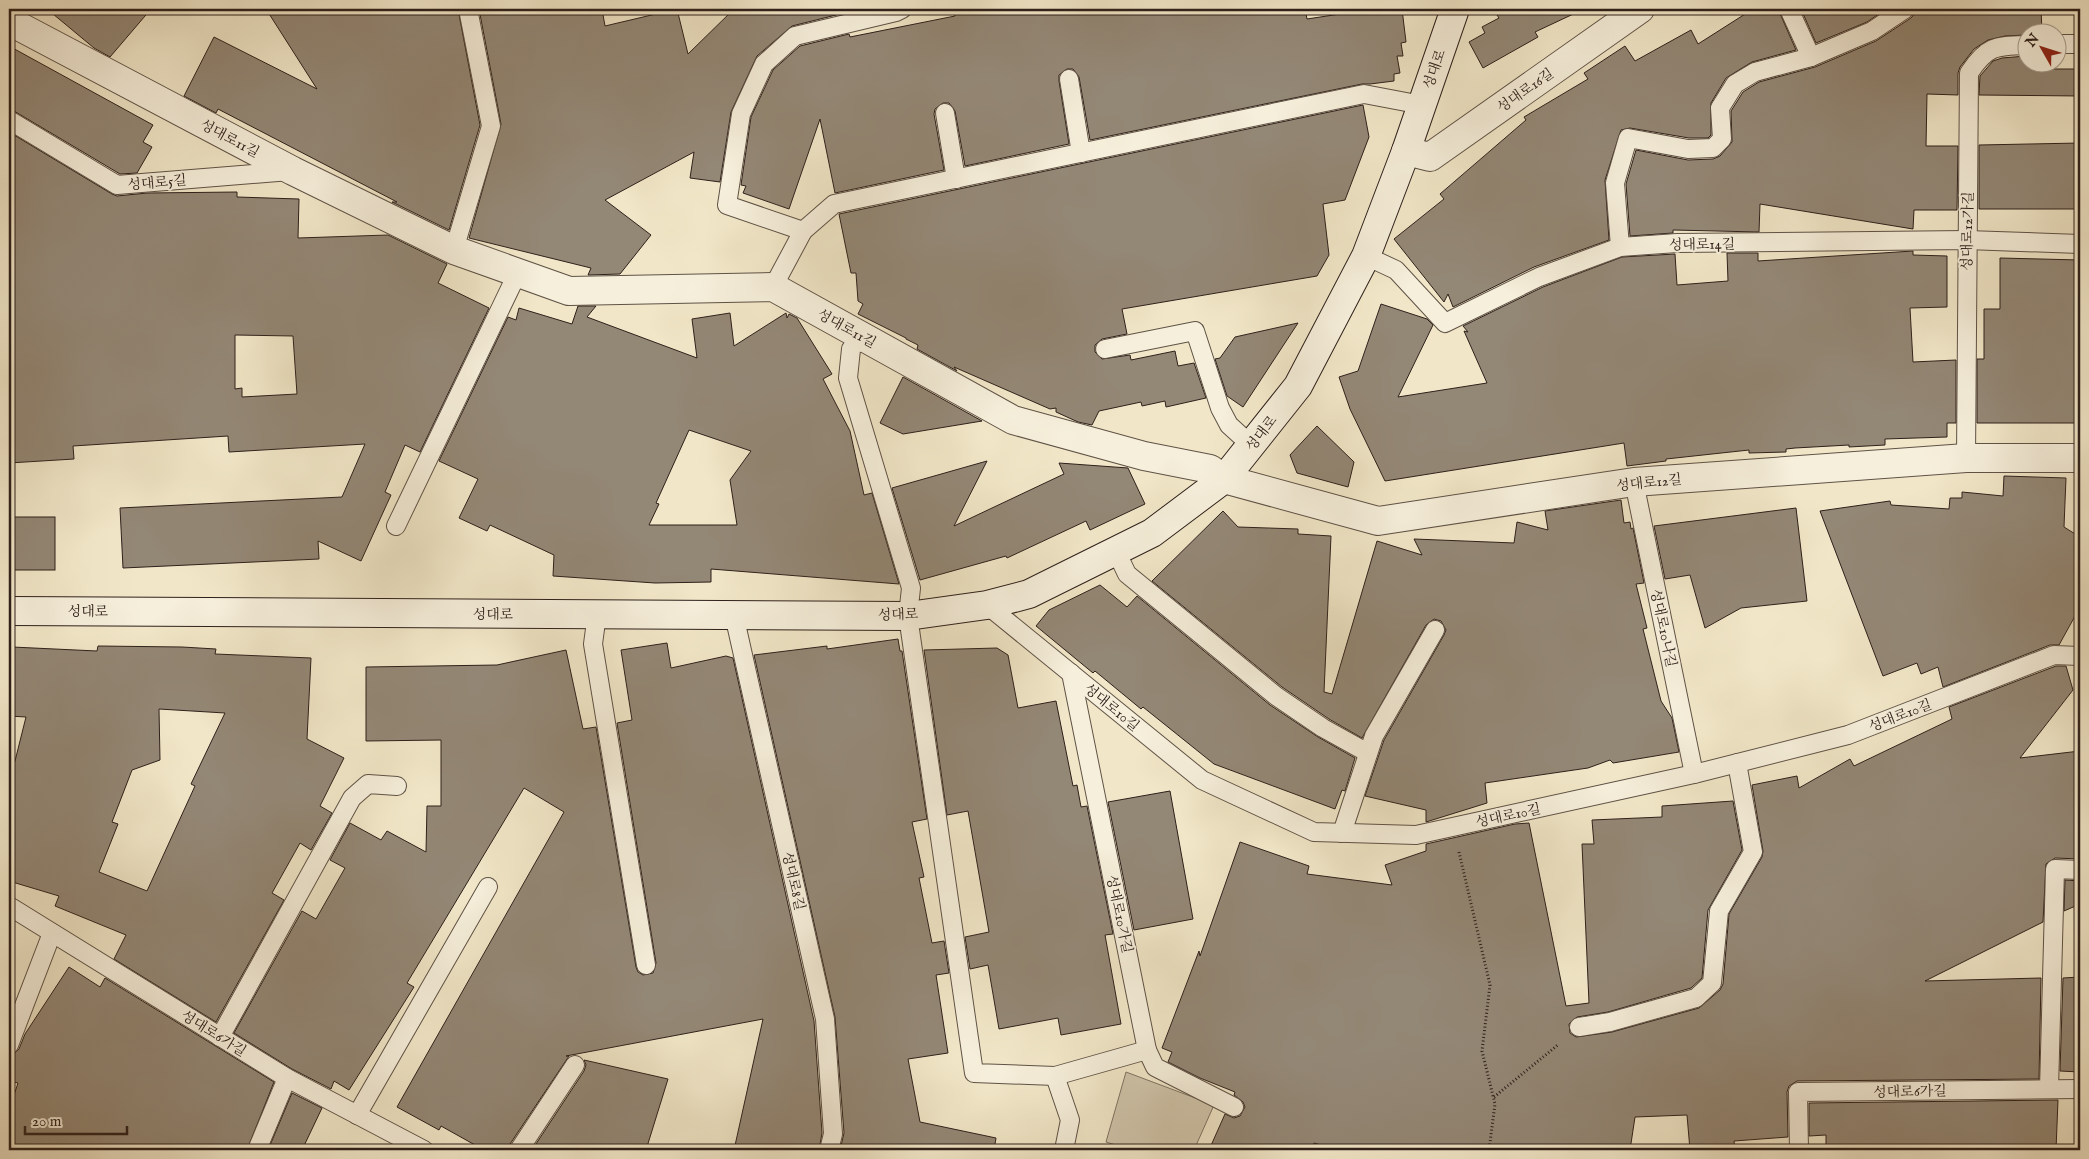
<svg xmlns="http://www.w3.org/2000/svg" width="2089" height="1159" font-family="'IM FELL English','Noto Serif KR',serif">
<rect width="100%" height="100%" fill="#f1e7c8"/>
<filter id="stains"><feTurbulence type="fractalNoise" baseFrequency=".004" numOctaves="4"/><feColorMatrix values="0 0 0 0 .2 0 0 0 0 .09 0 0 0 0 .02 0 0 0 .5 -.17"/></filter>
<radialGradient id="worn" r=".72"><stop offset=".6" stop-color="#630" stop-opacity="0"/><stop offset="1" stop-color="#630" stop-opacity=".3"/></radialGradient>
<path fill="#d0c5ab" stroke="#7f7263" d="M1126 1072 1214 1105 1194 1150H1132L1106 1142Z"/>
<g fill="#938775" stroke="#2e201b" fill-rule="evenodd">
<path d="M47 9H151L110 57 94 48Z"/>
<path d="M266 9H458L480 125 449 230 392 202H397L218 109 216 113 184 96 214 37 317 89Z"/>
<path d="M479 9H602L605 26 677 9 688 54 734 9H843L844 13 792 26 757 56 731 112 720 182 690 178 694 152 605 200 651 235 620 274 588 275 591 268 469 238 501 124Z"/>
<path d="M953 9H1305L1307 19 1373 9H1402L1406 42 1401 43 1403 56H1397L1400 73 1394 74V81L1370 84H1362L1090 140 1079 77 1073 69H1067L1059 75V81L1069 144 965 166 955 111 949 103H943L935 109 934 114 944 170 835 193 820 119 789 209 743 193 746 186 741 185 751 117 773 70 800 46 849 34 850 37 955 16Z"/>
<path d="M1493 9H1584L1535 32 1538 37 1483 68 1469 42 1485 33 1482 27 1499 18Z"/>
<path d="M1753 9H1778L1796 50 1752 62 1726 78 1711 103V135L1708 138H1689L1630 128 1621 130 1605 180 1609 240 1534 267 1453 307 1448 294 1444 302 1394 239 1444 199 1440 194 1526 120 1524 117 1588 79 1584 73 1625 46 1635 61 1691 30 1698 44Z"/>
<path d="M1801 9H1886L1867 22 1816 43Z"/>
<path d="M1919 9H2041L2042 32H2026V35L2005 36 1988 40 1974 49 1960 67 1958 73V95L1927 94 1926 146H1958L1957 210H1914L1913 229 1760 204 1759 232 1673 230V233L1630 236 1626 184 1636 150 1688 160 1713 159 1720 156 1732 142 1731 111 1743 92 1759 82 1815 67 1876 41 1911 18Z"/>
<path d="M9 46 153 125 143 142 152 147 137 173 120 174 14 111 9 109Z"/>
<path d="M2026 56V62H2042V69H2080V96L1979 95 1980 76 1993 61 2002 58Z"/>
<path d="M1363 105 1369 137 1345 200 1323 204 1329 255 1317 276 1122 309 1127 334 1102 339 1095 345V352L1102 359 1130 355 1131 360 1175 351 1178 366 1194 363 1206 398 1166 407 1165 401 1142 406 1141 402 1099 411 1092 425 1078 422 1056 412V408L1050 409 954 367 957 371 917 349 918 345 906 339V338L858 314 863 304 858 301 856 273H851L839 214Z"/>
<path d="M9 132 112 194 117 196 147 193 237 192V197L299 199 298 238 388 235 447 264 438 283 489 308 420 452 405 445 385 492 391 495 361 561 318 541 319 559 123 568 120 508 342 497 365 444 229 452 228 436 73 446 74 459 9 463ZM235 335 293 336 297 394 242 397V388L235 389Z"/>
<path d="M2080 143V209H1979V145Z"/>
<path d="M1913 251V255L1947 256V307L1910 308 1913 362 1956 360V423H1947V437L1885 439V445L1849 447V445L1795 448 1786 449V452L1749 453V450L1666 459V461L1627 466 1624 443 1385 481 1350 409 1339 377 1358 371 1381 304 1427 319 1433 325 1398 397 1487 383 1464 331 1468 332 1463 326 1543 287 1622 257 1675 254 1677 285 1728 281 1727 253H1758V261Z"/>
<path d="M2000 258 2080 260V423H1977V359H1984V309H2000Z"/>
<path d="M578 306H596L587 317 697 358 692 319 730 313 734 346 786 313 787 318 789 314 797 318 832 374 823 379 850 431 864 495 872 493 899 584 711 569V582L655 583 553 576 554 555 490 525 487 531 459 518 478 479 439 461 508 317 516 320 519 308 572 324ZM689 430 751 451 730 480 737 525H649L659 504 656 503Z"/>
<path d="M1298 323 1243 407 1227 396 1215 359 1220 358 1235 337Z"/>
<path d="M903 377 982 421 903 434 880 423Z"/>
<path d="M1317 426 1354 462 1348 487 1297 473 1290 455Z"/>
<path d="M987 461 954 526 1064 474 1059 463 1128 468 1145 504 1090 530 1086 521 1007 558 1006 556 920 580 892 488Z"/>
<path d="M2004 476 2066 478 2064 527 2080 537V607L2059 645H2050L1943 687 1938 667 1921 674 1917 663 1883 676 1820 511 1890 501 1891 505 1949 509 1950 498H1962V492L2003 496Z"/>
<path d="M1621 500 1624 523 1630 522 1631 529 1633 528 1644 583 1636 584 1647 628 1643 629 1661 701 1672 718 1679 752 1613 763 1610 760 1588 768 1485 783 1487 803 1426 822V810L1365 796 1384 740 1444 635 1446 630 1441 621 1434 619 1426 625 1362 738 1329 719 1282 687 1152 581 1223 511 1238 527 1298 529V534L1331 536 1324 692 1332 694 1377 541 1422 555 1414 539 1514 543 1517 522 1548 530 1545 511Z"/>
<path d="M1796 508 1807 601 1741 608 1705 628 1690 575 1665 579 1654 526Z"/>
<rect x="9" y="517" width="46" height="53"/>
<path d="M1100 585 1127 607 1137 596 1270 705 1318 737 1355 758 1345 791 1342 790 1335 809 1214 764 1143 707 1141 709 1095 671 1093 673 1036 626 1049 610Z"/>
<path d="M898 639 900 651H902L927 819 912 822 924 877 919 878 932 943 944 941 949 973 936 975 948 1053 908 1059 920 1122 996 1138 994 1150H840L844 1133 835 1017 754 655 827 646V649Z"/>
<path d="M667 643 671 668 726 656 733 658 814 1021 822 1133 819 1150H734L763 1019 566 1056H569L510 1144 509 1150H484L441 1126 439 1130 397 1107 564 812 524 788 407 983 414 987 349 1090 334 1081 331 1089 292 1069 234 1033 302 911 316 919 345 868 330 860 350 823 381 840 387 831 426 852 427 806H441V740L366 741V667L497 665 566 650 583 729 596 727 636 967 638 972 643 975 653 973 656 963 617 723 632 720 621 650Z"/>
<path d="M98 646 182 647 216 649 215 654 311 658 307 739 344 758 320 806 332 813 311 850 300 843 272 893 284 900 216 1022 114 959 126 935 55 906 59 896 9 881V785L26 717 9 716 12 647 97 651ZM159 709 225 713 191 784 195 786 147 891 99 872 118 824 112 822 132 770 160 760Z"/>
<path d="M997 648 1008 655 1018 708 1056 701 1073 786 1077 785 1081 807 1087 806 1113 934 1105 935 1121 1024 1061 1035 1058 1018 999 1029 988 965 970 969 965 937 989 932 968 811 947 815 924 650Z"/>
<path d="M2056 666H2066L2073 690 2020 758 2080 751V859L2055 858 2046 864 2043 922 1925 981 2041 978 2039 1079 1797 1081 1789 1086 1787 1092 1788 1137 1734 1141 1735 1150H1690L1687 1115 1635 1117 1630 1150H1338L1314 1143 1311 1150H1209L1225 1114 1234 1118 1240 1116 1245 1107 1243 1102 1234 1095 1235 1092 1200 1078 1168 1062 1172 1052 1162 1048 1199 951 1200 956 1240 842 1309 866 1307 874 1392 885 1385 865 1426 851V844L1515 824 1529 823 1566 1006 1589 1003 1582 844H1594L1592 820 1662 817V806L1733 801 1742 850 1708 910 1702 978 1691 988 1608 1012 1577 1017 1569 1024 1570 1033 1576 1037 1612 1032 1699 1008 1720 990 1723 984 1729 914 1762 857 1763 851 1752 785 1797 776 1799 788 1850 759 1854 766 1952 719 1949 707Z"/>
<path d="M1170 791 1193 919 1134 930 1108 802Z"/>
<path d="M2065 880 2080 881V904L2064 911Z"/>
<path d="M69 967 100 987 105 978 274 1082 247 1150H9V1110L18 1083 9 1081V1058L19 1049 25 1034Z"/>
<path d="M2080 977V1072L2060 1071 2063 978Z"/>
<path d="M584 1060 668 1079 646 1150H532L584 1071 586 1065Z"/>
<path d="M292 1093 322 1108 302 1150H268Z"/>
<path d="M2058 1100 2056 1150 1968 1148V1150H1826V1135L1809 1136V1103Z"/>
</g>
<g fill="none" stroke-linecap="round" stroke-linejoin="round">
<g stroke="#5f5246" stroke-width="20">
<g id="lane">
<path d="M1789 9 1811 57"/>
<path d="M2056 44H2080"/>
<path d="M1069 79 1081 153"/>
<path d="M945 113 956 179"/>
<path d="M9 120 117 185 290 171"/>
<path d="M803 231 727 205 741 114 764 64 795 36 896 12 902 9"/>
<path d="M1620 247 1615 183 1628 138 1688 149 1713 148 1722 139 1720 108 1735 84 1755 72 1811 57 1872 31 1905 9"/>
<path d="M454 250 491 126 468 9"/>
<path d="M1366 256 1396 270 1445 323 1539 277 1620 247 1677 243 1967 240 2080 244"/>
<path d="M773 287 803 231 834 204 1364 94 1422 105"/>
<path d="M861 337 851 349 848 378 911 588 908 616 974 1073 1055 1076 1147 1050"/>
<path d="M1105 349 1195 331 1220 408 1229 425 1251 445"/>
<path d="M1966 458 1969 73C1987 46 1995 46 2026 45"/>
<path d="M1634 482 1694 774"/>
<path d="M396 526 518 272"/>
<path d="M1116 551 1127 574 1276 696 1323 728 1368 753"/>
<path d="M987 605 1202 780 1314 832 1416 835 1694 774 1848 735 2054 655 2080 656"/>
<path d="M597 614 593 644 646 965"/>
<path d="M734 615 825 1019 833 1134 829 1150"/>
<path d="M1071 673 1147 1050 1155 1067 1234 1107"/>
<path d="M1342 833 1374 736 1435 630"/>
<path d="M9 906 287 1078 424 1150"/>
<path d="M1579 1027 1610 1022 1696 998 1712 983 1719 911 1753 852 1737 763"/>
<path d="M220 1037 352 798 368 784 397 786"/>
<path d="M9 1045 52 933"/>
<path d="M1055 1076 1070 1120 1064 1150"/>
<path d="M2049 1089 2055 869 2080 870"/>
<path d="M357 1115 488 887"/>
<path d="M257 1150 287 1078"/>
<path d="M519 1150 575 1065"/>
<path d="M1799 1150 1798 1092 2080 1089"/>
</g>
</g>
<g stroke="#5f5246" stroke-width="30">
<g id="street">
<path d="M9 21 293 171 454 250 569 291 773 287 1013 420 1144 456 1210 469 1224 479 1378 521 1634 482 1966 458H2080"/>
<path d="M1406 151 1430 157 1640 9"/>
</g>
</g>
<g stroke="#2e201b" stroke-width="30">
<path id="secondary" d="M9 611 908 616 987 605 1029 594 1152 533 1224 479 1298 386 1366 256 1406 151 1455 9"/>
</g>
<g stroke="#2e201b" stroke-width="3" stroke-dasharray="1 2.5" stroke-linecap="butt">
<path d="M1459 852 1490 985 1482 1051 1495 1104 1489 1150"/>
<path d="M1494 1097 1559 1044"/>
</g>
<use href="#lane" stroke="#f6efdb" stroke-width="18"/>
<use href="#street" stroke="#f6efdb" stroke-width="28"/>
<use href="#secondary" stroke="#f6efdb" stroke-width="28"/>
</g>
<g text-anchor="middle" stroke-width="4" stroke-linejoin="round" paint-order="stroke">
<g font-size="14" fill="#2e201b" stroke="#f6efdb">
<text transform="translate(1434 69) rotate(-71)" y="5">성대로</text>
<text transform="translate(1525 90) rotate(-35)" y="5">성대로16길</text>
<text transform="translate(230 138) rotate(28)" y="5">성대로11길</text>
<text transform="translate(157 182) rotate(-5)" y="5">성대로5길</text>
<text transform="translate(1967 231) rotate(-89)" y="5">성대로12가길</text>
<text transform="translate(1702 244) rotate(-1)" y="5">성대로14길</text>
<text transform="translate(847 328) rotate(29)" y="5">성대로11길</text>
<text transform="translate(1261 433) rotate(-52)" y="5">성대로</text>
<text transform="translate(1649 482) rotate(-6)" y="5">성대로12길</text>
<text x="88" y="616">성대로</text>
<text x="493" y="619">성대로</text>
<text transform="translate(898 614) rotate(-2)" y="5">성대로</text>
<text transform="translate(1664 628) rotate(78)" y="5">성대로10나길</text>
<text transform="translate(1112 707) rotate(39)" y="5">성대로10길</text>
<text transform="translate(1900 715) rotate(-21)" y="5">성대로10길</text>
<text transform="translate(1508 815) rotate(-12)" y="5">성대로10길</text>
<text transform="translate(794 881) rotate(77)" y="5">성대로8길</text>
<text transform="translate(1120 914) rotate(78)" y="5">성대로10가길</text>
<text transform="translate(214 1033) rotate(32)" y="5">성대로6가길</text>
<text transform="translate(1910 1091) rotate(-1)" y="5">성대로6가길</text>
</g>
</g>
<rect width="2089" height="1159" fill="none" stroke="#f1e7c8" stroke-width="30"/>
<rect x="10" y="10" width="2069" height="1139" fill="none" stroke="#2e201b" stroke-width="2.5"/>
<rect x="15" y="15" width="2059" height="1129" fill="none" stroke="#2e201b"/>
<g transform="translate(2042 48) rotate(309)"><circle r="24" fill="#f6efdb" stroke="#a69c8e"/>
<path d="M0-4L9 19L0 12L-9 19Z" fill="#8f2418"/>
<text y="-8" font-size="14" font-weight="bold" text-anchor="middle" fill="#2e201b">N</text>
</g>
<path d="M25 1126v8h102v-8" fill="none" stroke="#2e201b" stroke-width="2.5"/>
<text x="32" y="1126" font-size="15" fill="#2e201b" stroke="#f6efdb" stroke-width="4" paint-order="stroke">20 m</text>
<rect width="100%" height="100%" filter="url(#stains)"/>
<rect width="100%" height="100%" fill="url(#worn)"/>
</svg>
